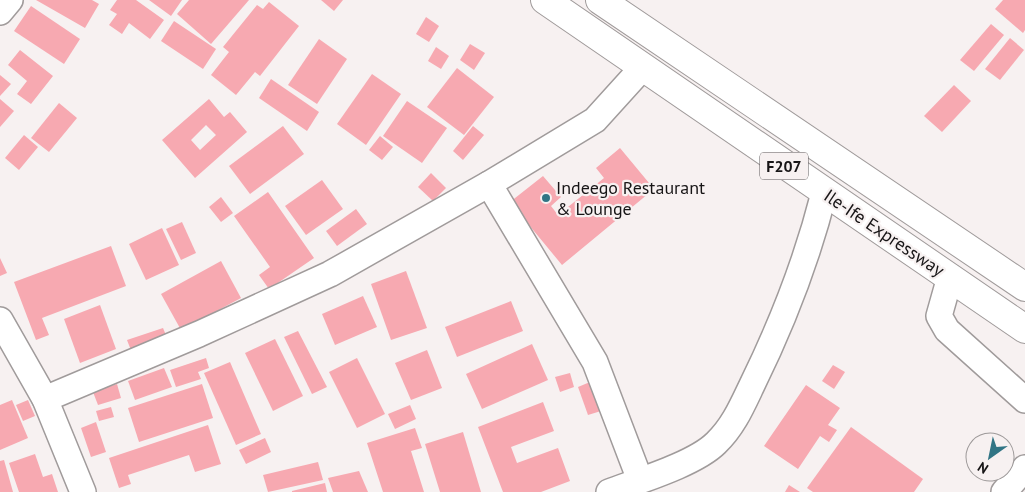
<svg xmlns="http://www.w3.org/2000/svg" width="1025" height="492" font-family="'PT Sans',sans-serif">
<rect width="100%" height="100%" fill="#f7f1f1"/>
<g fill="#f7a9b1" fill-rule="evenodd">
<path d="M36 0H92L99 4 85 28Z"/>
<path d="M117 0H136L164 20 150 39 129 23 122 34 109 25 117 14 110 10Z"/>
<path d="M149 0H182L171 16Z"/>
<path d="M189 0H249L211 44 177 14Z"/>
<path d="M321 0H343L334 11Z"/>
<path d="M1003 0H1025V30L1023 33 995 9Z"/>
<path d="M269 2 299 26 260 76 255 72 236 95 211 75 229 52 223 47 257 5 263 9Z"/>
<path d="M31 6 80 39 64 64 14 31Z"/>
<path d="M426 17 439 26 429 42 416 34Z"/>
<path d="M174 21 216 49 203 69 161 41Z"/>
<path d="M991 24 1004 35 974 71 960 60Z"/>
<path d="M1010 38 1024 50 1000 80 985 69Z"/>
<path d="M319 39 347 59 317 104 288 85Z"/>
<path d="M470 44 485 53 474 70 460 60Z"/>
<path d="M436 47 449 56 441 69 428 61Z"/>
<path d="M20 50 53 76 31 104 17 94 27 81 8 65Z"/>
<path d="M457 68 494 97 464 135 427 107Z"/>
<path d="M372 74 401 94 366 145 337 124Z"/>
<path d="M0 75 11 84 0 96Z"/>
<path d="M271 79 319 112 307 131 259 98Z"/>
<path d="M954 85 971 101 942 132 924 116Z"/>
<path d="M0 99 14 111 0 127Z"/>
<path d="M209 99 224 117 230 112 247 132 195 178 162 140ZM206 125 216 135 200 150 191 140Z"/>
<path d="M407 101 447 128 422 163 383 136Z"/>
<path d="M59 103 77 118 49 152 31 138Z"/>
<path d="M283 126 304 154 250 194 229 166Z"/>
<path d="M473 126 484 135 463 160 453 151Z"/>
<path d="M24 135 38 147 19 170 5 158Z"/>
<path d="M380 136 393 147 382 160 369 150Z"/>
<path d="M620 148 654 189 562 265 510 202 543 176 561 197 551 206 558 215 604 178 596 168Z"/>
<path d="M431 173 446 188 433 201 418 187Z"/>
<path d="M322 180 343 209 306 235 285 206Z"/>
<path d="M268 192 314 258 269 289 259 275 270 267 234 216Z"/>
<path d="M221 197 233 213 221 222 209 207Z"/>
<path d="M356 209 367 224 337 246 326 231Z"/>
<path d="M182 222 196 253 181 260 166 229Z"/>
<path d="M162 228 179 265 146 280 129 244Z"/>
<path d="M111 246 126 286 42 318 49 335 36 340 14 282Z"/>
<path d="M0 258 7 273 0 276Z"/>
<path d="M221 261 241 298 181 330 161 294Z"/>
<path d="M406 271 427 328 391 340 371 284Z"/>
<path d="M363 296 377 327 335 345 322 314Z"/>
<path d="M511 301 523 331 457 357 445 327Z"/>
<path d="M100 305 116 349 80 363 64 319Z"/>
<path d="M163 328 168 340 132 353 127 340Z"/>
<path d="M298 331 327 387 312 394 284 337Z"/>
<path d="M275 339 303 396 273 411 245 353Z"/>
<path d="M532 344 548 380 482 409 466 374Z"/>
<path d="M427 350 442 388 411 400 395 363Z"/>
<path d="M206 358 209 368 198 372 201 379 176 387 170 370Z"/>
<path d="M357 358 385 414 357 428 329 372Z"/>
<path d="M230 362 261 434 236 445 204 373Z"/>
<path d="M833 365 845 372 834 389 822 381Z"/>
<path d="M164 368 172 387 135 400 128 381Z"/>
<path d="M570 373 574 387 560 392 555 377Z"/>
<path d="M590 382 601 411 588 415 578 387Z"/>
<path d="M117 384 121 398 98 405 93 392Z"/>
<path d="M202 384 213 418 139 442 128 408Z"/>
<path d="M806 385 840 408 828 425 837 430 829 442 820 436 798 469 764 446Z"/>
<path d="M12 400 28 438 0 450V405Z"/>
<path d="M28 400 35 416 23 421 16 405Z"/>
<path d="M543 402 554 431 511 447 517 463 558 448 570 481 541 492H503L478 427Z"/>
<path d="M410 405 416 419 395 429 388 414Z"/>
<path d="M111 407 114 417 99 421 96 411Z"/>
<path d="M96 422 106 452 91 457 81 428Z"/>
<path d="M208 425 221 464 195 472 189 455 128 475 131 484 119 488 109 458Z"/>
<path d="M851 427 923 479 914 492H813L807 488Z"/>
<path d="M415 428 422 448 411 451 424 492H383L367 443Z"/>
<path d="M463 432 481 492H440L425 444Z"/>
<path d="M265 438 271 452 246 464 239 450Z"/>
<path d="M35 454 43 477 52 474 58 492H19L9 463Z"/>
<path d="M4 460 13 492H0V461Z"/>
<path d="M318 462 323 480 268 492 263 475Z"/>
<path d="M359 471 368 492H333L328 478Z"/>
<path d="M325 483 327 492H292V491Z"/>
<path d="M789 485 800 492H785Z"/>
</g>
<g fill="none" stroke-linecap="round" stroke-linejoin="round">
<g stroke="#a09b9b" stroke-width="28">
<g id="street">
<path d="M0 12 10 0"/>
<path d="M489 184 595 362 640 480"/>
<path d="M950 277 939 316 947 330 1025 400"/>
<path d="M0 320 45 399 83 492"/>
<path d="M45 399 199 334 330 274 489 184 595 120 643 67"/>
<path d="M609 492C638 481 695 464 716 443 733 427 742 406 752 385 782 324 807 260 824 193"/>
<path d="M1004 492 1025 468"/>
</g>
</g>
<g stroke="#a09b9b" stroke-width="30">
<g id="primary">
<path d="M545 0 1025 329"/>
<path d="M600 0 1025 287"/>
</g>
</g>
<use href="#street" stroke="#fff" stroke-width="25"/>
<use href="#primary" stroke="#fff" stroke-width="28"/>
</g>
<circle fill="#317585" stroke="#f7f1f1" stroke-width="2" cx="546" cy="198" r="5"/>
<g text-anchor="middle" stroke-width="4.5" stroke-linejoin="round" paint-order="stroke">
<rect fill="#f7f1f1" stroke="#5a5758" stroke-width="1" x="760" y="152.5" width="48" height="27" rx="4"/>
<g font-size="16" font-weight="bold" fill="#171516">
<text x="784" y="172">F207</text>
</g>
<g font-size="18" fill="#171516" stroke="#f7f1f1" text-anchor="start">
<text x="556" y="194">Indeego Restaurant<tspan x="556" dy="21">&amp; Lounge</tspan></text>
</g>
<g font-size="18" fill="#171516" stroke="#f7f1f1">
<text transform="translate(884 233) rotate(34)" y="6">Ile-Ife Expressway</text>
</g>
</g>
<g transform="translate(990 457) rotate(213)"><circle r="24" fill="#f7f1f1" stroke="#9d9999"/>
<path d="M0-4L9 19L0 12L-9 19Z" fill="#317585"/>
<text y="-8" font-size="14" font-weight="bold" text-anchor="middle" fill="#171516">N</text>
</g>
</svg>
